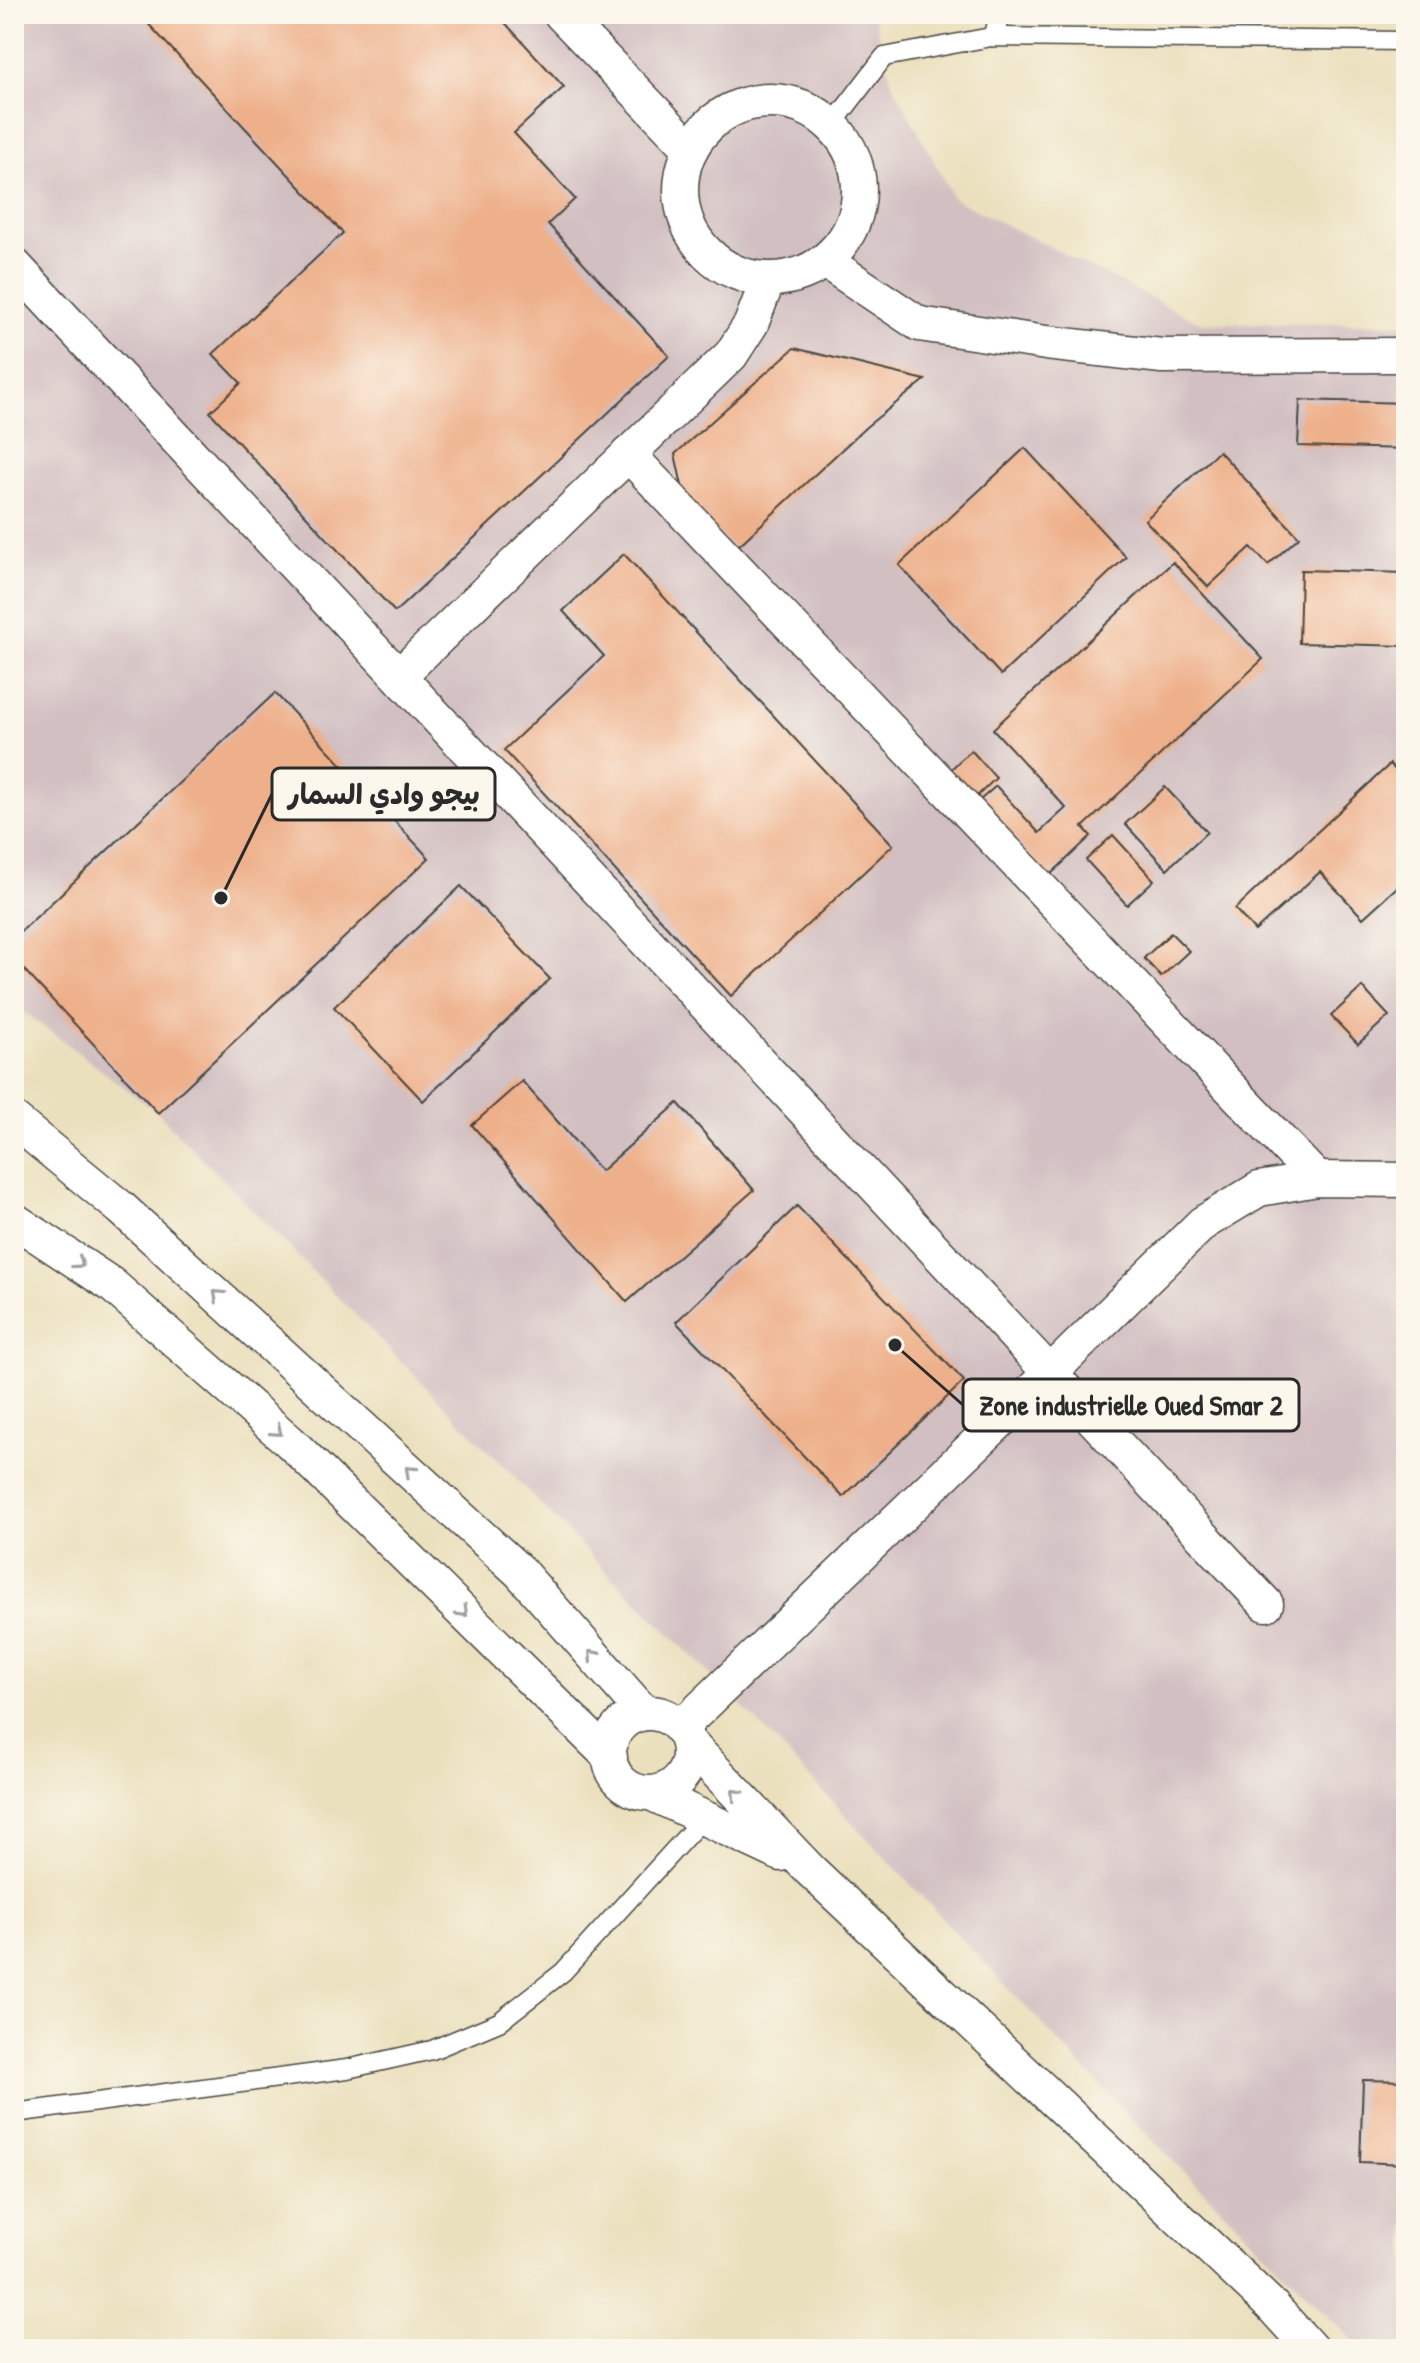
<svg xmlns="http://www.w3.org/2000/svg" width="1420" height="2363" font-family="'Patrick Hand','Playpen Sans Arabic',sans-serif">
<rect width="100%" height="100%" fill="#fbf7ec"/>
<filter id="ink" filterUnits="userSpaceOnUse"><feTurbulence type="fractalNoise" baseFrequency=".0125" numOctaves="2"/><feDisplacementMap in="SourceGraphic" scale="16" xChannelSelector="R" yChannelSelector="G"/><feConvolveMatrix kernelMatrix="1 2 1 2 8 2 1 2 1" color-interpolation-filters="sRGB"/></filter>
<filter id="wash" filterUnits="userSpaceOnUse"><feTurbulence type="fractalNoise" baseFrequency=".006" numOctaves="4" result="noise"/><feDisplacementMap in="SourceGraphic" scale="32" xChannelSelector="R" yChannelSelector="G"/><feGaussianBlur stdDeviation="1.8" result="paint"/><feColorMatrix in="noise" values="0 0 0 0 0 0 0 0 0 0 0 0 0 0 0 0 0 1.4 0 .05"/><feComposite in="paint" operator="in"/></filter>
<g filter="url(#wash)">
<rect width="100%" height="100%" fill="#ebe0bd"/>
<path fill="#d2bfc1" d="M14 14H873L892 83 954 199 1201 323 1406 324V2349H1361L1126 2113 751 1715 611 1576 158 1113 14 1004Z"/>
<g id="blocks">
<g fill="#eeb08b">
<path d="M145 14H497L564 87 514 133 575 199 548 224 669 356 395 612 210 412 241 383 213 354 343 233 142 17Z"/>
<path d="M794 348 925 380 866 427 735 549 685 499 675 454Z"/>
<path d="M1300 400 1406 403V449L1298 446Z"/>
<path d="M1025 448 1126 557 1001 675 899 565Z"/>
<path d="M1219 451 1299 537 1268 565 1251 547 1208 587 1145 520Z"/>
<path d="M624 554 893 845 731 996 504 750 604 656 563 611Z"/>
<path d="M1173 562 1263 659 1083 827 1091 836 1049 876 980 800 996 786 1039 833 1066 808 993 729Z"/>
<path d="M1301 570 1406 573V646L1299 643Z"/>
<path d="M275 693 429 858 158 1113 14 959V938Z"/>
<path d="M971 750 996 778 973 800 948 772Z"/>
<path d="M1390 764 1406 782V879L1363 918 1320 872 1255 931 1235 909Z"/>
<path d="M1165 787 1207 832 1167 869 1125 824Z"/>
<path d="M1113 835 1154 880 1127 905 1086 860Z"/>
<path d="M461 886 550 979 423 1101 334 1007Z"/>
<path d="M1171 933 1189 951 1161 977 1144 958Z"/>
<path d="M1362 987 1389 1016 1358 1044 1331 1016Z"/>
<path d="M522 1081 601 1171 678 1103 754 1190 627 1302 472 1125Z"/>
<path d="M797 1206 964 1381 843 1497 676 1322Z"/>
<path d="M1363 2080 1406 2081V2164L1360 2162Z"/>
</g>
</g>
</g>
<g filter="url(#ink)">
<use href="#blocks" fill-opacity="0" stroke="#484641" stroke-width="2"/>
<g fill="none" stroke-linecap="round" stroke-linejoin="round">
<g stroke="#484641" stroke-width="21">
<g id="lane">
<path d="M991 37 1003 14"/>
<path d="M832 125 884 57 991 37 1406 41"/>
<path d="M14 2113 347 2069 432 2050 499 2022 563 1972 705 1816"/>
</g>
</g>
<g stroke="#484641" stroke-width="37">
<g id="street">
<path d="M561 14 691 149"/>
<circle cx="770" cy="190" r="89"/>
<path d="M825 261 919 324 1046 343 1162 356 1406 355"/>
<path d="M14 265 1266 1604"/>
<path d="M628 454 1317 1179"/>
<path d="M399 676 731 355 751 324 768 280"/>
<path d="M14 1120 121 1208 520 1572 644 1713"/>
<path d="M14 1220 112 1285 290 1442 610 1757"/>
<circle cx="649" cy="1753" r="40"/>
<path d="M680 1728 1050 1373 1203 1223 1259 1189 1317 1179 1406 1180"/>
<path d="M688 1742 810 1870 1273 2307 1311 2349"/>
<path d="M653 1794 781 1854"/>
</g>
</g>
<use href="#lane" stroke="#fff" stroke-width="18"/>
<use href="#street" stroke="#fff" stroke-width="34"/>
</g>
<defs><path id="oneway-chevron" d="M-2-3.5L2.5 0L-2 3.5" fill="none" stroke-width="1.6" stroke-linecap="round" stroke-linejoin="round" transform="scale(2)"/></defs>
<g stroke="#a0a0a0">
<use href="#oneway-chevron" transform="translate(79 1263) rotate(34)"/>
<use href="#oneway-chevron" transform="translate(218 1295) rotate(-138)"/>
<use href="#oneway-chevron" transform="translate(277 1431) rotate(41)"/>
<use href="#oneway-chevron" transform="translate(410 1471) rotate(-137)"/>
<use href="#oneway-chevron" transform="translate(463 1612) rotate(45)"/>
<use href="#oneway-chevron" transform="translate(593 1655) rotate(-131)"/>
<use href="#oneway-chevron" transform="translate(736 1794) rotate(-134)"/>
</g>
</g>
<path fill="none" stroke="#2b2b2b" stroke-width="3" d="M221 898L272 794M895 1345L963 1405"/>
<g fill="#2b2b2b" stroke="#fbf7ec" stroke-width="3">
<circle cx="221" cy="898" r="8"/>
<circle cx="895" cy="1345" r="8"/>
</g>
<g fill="#fbf7ec" stroke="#2b2b2b" stroke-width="3">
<rect x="272" y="768" width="223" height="52" rx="8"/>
<rect x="963" y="1379" width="336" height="52" rx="8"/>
</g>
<g font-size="28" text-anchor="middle" font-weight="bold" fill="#2b2b2b">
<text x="384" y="804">بيجو وادي السمار</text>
<text x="1131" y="1415">Zone industrielle Oued Smar 2</text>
</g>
<rect width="1420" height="2363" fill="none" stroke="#fbf7ec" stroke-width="48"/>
</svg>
